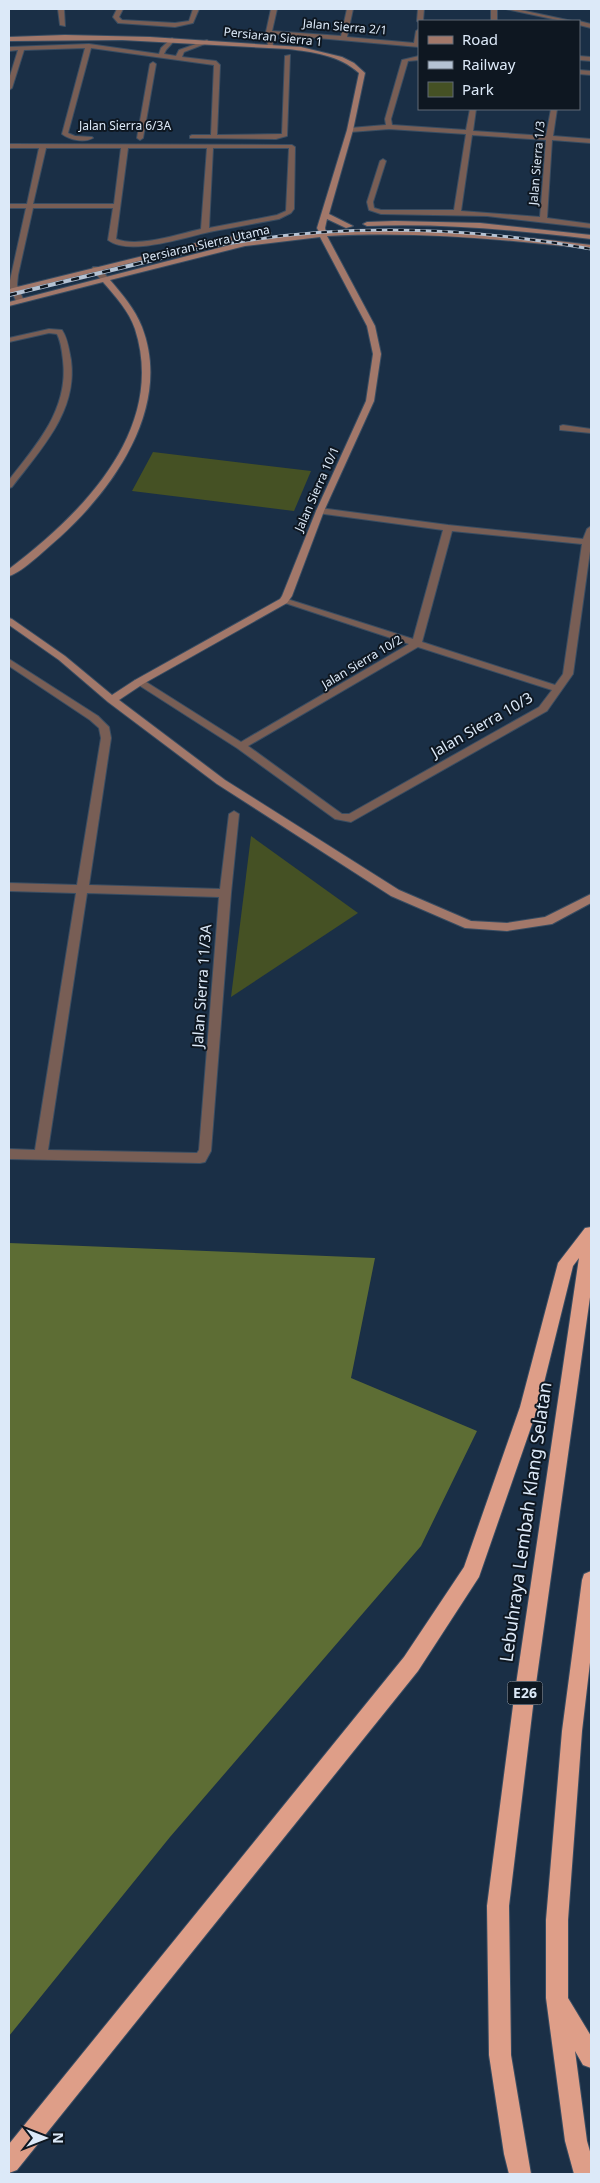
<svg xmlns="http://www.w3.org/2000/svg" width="600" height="2183" font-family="'Noto Sans',sans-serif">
<rect width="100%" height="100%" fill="#1a2f46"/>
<g fill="#455124">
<path d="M153 452 311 471 294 511 132 491Z"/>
<path d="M251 836 358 913 231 997Z"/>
</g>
<path fill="#5d6d34" d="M9 1243 375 1258 351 1378 477 1431 421 1546 170 1837 9 2036Z"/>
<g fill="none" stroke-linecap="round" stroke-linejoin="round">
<g stroke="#394d62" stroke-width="2">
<g id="street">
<path d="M58 9H64L65 26 60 25Z"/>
<path d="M117 9H123L119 17 122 20 175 23 189 21 193 9H199L193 23 175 27 118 23 113 17Z"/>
<path d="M271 9H277L272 31 341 36 347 9H353L347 37 414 43 416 31 419 29V47L272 34 273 46 268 47 266 32Z"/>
<path d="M418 9H424L423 21 419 22 417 21Z"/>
<rect x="491" y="9" width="6" height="12"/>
<path d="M506 9H516L572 21H562Z"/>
<path d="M579 21 591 24V28L579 25Z"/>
<path d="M172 38 175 40 166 50 164 54 176 56 179 50 207 40 210 42 184 52 182 57 216 61 220 65 217 135 282 134 285 56 290 55 287 136 276 139 190 138V136L192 135H211L214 65 91 48 68 133 75 136 92 137 93 138C84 143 70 140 62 134L85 48 24 50 12 88 9 90V79L18 50 9 51V47L89 44 159 54 161 48Z"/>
<path d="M419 56V60L408 61 391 119 392 125 466 130 470 109H476L473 131 546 136 551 109H557L553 136 591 139V143L552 140 547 218 591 224V228L487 216 381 214 369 210 367 202 380 161 383 159 386 161 373 202 374 208 381 210H454L466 134 389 129 350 132 347 130 350 128 386 125 385 119 402 60ZM472 135 546 140 540 217 461 211Z"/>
<path d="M579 56 591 57V61L579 60Z"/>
<path d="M153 62 156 64 143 138 140 140 137 138 150 64Z"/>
<path d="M579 70 591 71V75L579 74Z"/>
<path d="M9 144 292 145 295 147 294 209 291 213 279 219C257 223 236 227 214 231 188 236 130 257 108 240L113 208H33L18 275 17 285 24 301 20 303 16 301 9 285 26 208H9V204H27L39 148H9ZM46 148H121L114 204H33ZM128 148H207L201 229C178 234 139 248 116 239ZM213 148H289L286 211 277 215 209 228Z"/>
<path d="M93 267H99L109 279 108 281H102L92 269Z"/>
<path d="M49 329 62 330C68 339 69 350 71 360 78 411 41 449 12 487L9 488V480C37 444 69 409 63 360 62 351 61 342 57 334L49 333 9 342V338Z"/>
<path d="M563 425 591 429V433L560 430V426Z"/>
<path d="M320 508 448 525 583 539 587 529 591 526V544L573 674 547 711 351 822 335 819 237 748 134 682 135 680H143L241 742 409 644 279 601 281 599H287L413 639 443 530 317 513 316 511ZM452 531 582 544 563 674 555 685 422 642ZM418 647 552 690 539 707 349 814H342L248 746Z"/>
<path d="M9 659 98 716 109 727 111 738 89 885 220 889 229 814 234 811 239 814 231 893 211 1151 205 1162 200 1163 9 1159V1149L35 1150 76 893 9 891V883L77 885 101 738 99 728 90 720 9 666ZM87 893 219 897 199 1150 197 1153 48 1150Z"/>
</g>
</g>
<g stroke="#394d62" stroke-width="2">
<g id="secondary">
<path d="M65 35 150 37 301 47 342 57 354 63 365 73 353 130 329 214 353 226 346 228 327 219 325 228 326 232C415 227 503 234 591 245V249C503 239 415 231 327 236L375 326 381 354 374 401 324 511 292 596 287 603 143 684 119 700 225 780 399 890 471 921 507 923 545 917 591 894V903L552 924 507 931 465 928 391 896 217 784 108 702 59 660 9 625V618L12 619 65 656 112 695 135 680 280 599 282 596 316 511 366 401 373 354 367 326 320 237 245 246 110 280C122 294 135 309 142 327 172 405 116 486 60 537 49 546 22 573 9 576V569C82 514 167 429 135 329 129 311 115 296 103 282L9 306V302L230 245 274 237 319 232 317 228 347 130 359 73C339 55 313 52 288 49L122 40 9 41V37Z"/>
<path d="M395 221 480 223 591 235V239C516 230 443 223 367 226L363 224 367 222Z"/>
<path d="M267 231 271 233 270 235 208 244 9 293V289L208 240Z"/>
</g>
</g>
<g stroke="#394d62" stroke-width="2">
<g id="highway">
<path d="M591 1227V1290L534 1698 509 1906 511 2055 531 2174H509L504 2154 489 2055 487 1906 514 1698 579 1258 573 1266 538 1407 479 1577 418 1671 17 2170 9 2173V2144L404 1657 464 1567 520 1407 558 1263 585 1228Z"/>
<path d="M591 1571V1654L582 1731 568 1920V1998L591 2036V2068L583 2065 575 2051 587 2141 591 2155V2174H574L565 2141 546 1998V1920L562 1731 582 1580 584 1574Z"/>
</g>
</g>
<use href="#street" fill="#785e55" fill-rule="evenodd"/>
<use href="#secondary" fill="#a2786a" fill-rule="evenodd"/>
<use href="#highway" fill="#de9e88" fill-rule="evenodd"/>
<g stroke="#b4c2d3" stroke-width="3">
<path id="rail-far1" d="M180 253C317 222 454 224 591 249"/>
</g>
<g stroke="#b4c2d3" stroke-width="4">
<path id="rail" d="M9 295 186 252"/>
</g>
<use href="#rail-far1" stroke="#0e1721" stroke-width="2" stroke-dasharray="5.5" stroke-linecap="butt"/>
<use href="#rail" stroke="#0e1721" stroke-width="2.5" stroke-dasharray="8" stroke-linecap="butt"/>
</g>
<g text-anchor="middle" stroke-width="4" stroke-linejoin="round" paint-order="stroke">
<g font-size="12" fill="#dce9f8" stroke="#0e1721">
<text transform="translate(345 27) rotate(5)" y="4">Jalan Sierra 2/1</text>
<text transform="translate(273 37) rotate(6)" y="4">Persiaran Sierra 1</text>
<text x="125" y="130">Jalan Sierra 6/3A</text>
<text transform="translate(537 163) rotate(-85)" y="4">Jalan Sierra 1/3</text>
<text transform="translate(206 244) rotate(-13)" y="4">Persiaran Sierra Utama</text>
<text transform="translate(317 489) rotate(-66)" y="4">Jalan Sierra 10/1</text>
<text transform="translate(362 662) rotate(-31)" y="4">Jalan Sierra 10/2</text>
</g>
<rect fill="#0e1721" stroke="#9eaab8" stroke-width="1" x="507.5" y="1681.5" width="35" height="23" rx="4"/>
<g font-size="14" font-weight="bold" fill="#dce9f8">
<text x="525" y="1698">E26</text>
</g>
<g font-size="15" fill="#dce9f8" stroke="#0e1721">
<text transform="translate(482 725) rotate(-30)" y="5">Jalan Sierra 10/3</text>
<text transform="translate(202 986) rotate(-86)" y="5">Jalan Sierra 11/3A</text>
</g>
<g font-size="18" fill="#dce9f8" stroke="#0e1721">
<text transform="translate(526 1522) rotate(-82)" y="6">Lebuhraya Lembah Klang Selatan</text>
</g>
</g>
<rect width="600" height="2183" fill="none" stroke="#dce9f8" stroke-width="20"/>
<rect x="418" y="20" width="162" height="90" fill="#0e1721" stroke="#606b77"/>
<rect x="428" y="36" width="25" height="8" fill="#a2786a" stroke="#606b77"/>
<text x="462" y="45" font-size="15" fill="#dce9f8">Road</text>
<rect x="428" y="61" width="25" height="8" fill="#b4c2d3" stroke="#606b77"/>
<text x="462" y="70" font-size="15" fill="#dce9f8">Railway</text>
<rect x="428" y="82" width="25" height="15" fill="#455124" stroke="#606b77"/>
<text x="462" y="95" font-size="15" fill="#dce9f8">Park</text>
<g transform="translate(45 2138) rotate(90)" stroke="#0e1721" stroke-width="4" paint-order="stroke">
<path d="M0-4L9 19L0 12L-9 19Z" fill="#dce9f8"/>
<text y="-8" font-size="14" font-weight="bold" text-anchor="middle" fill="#dce9f8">N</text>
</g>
</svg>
